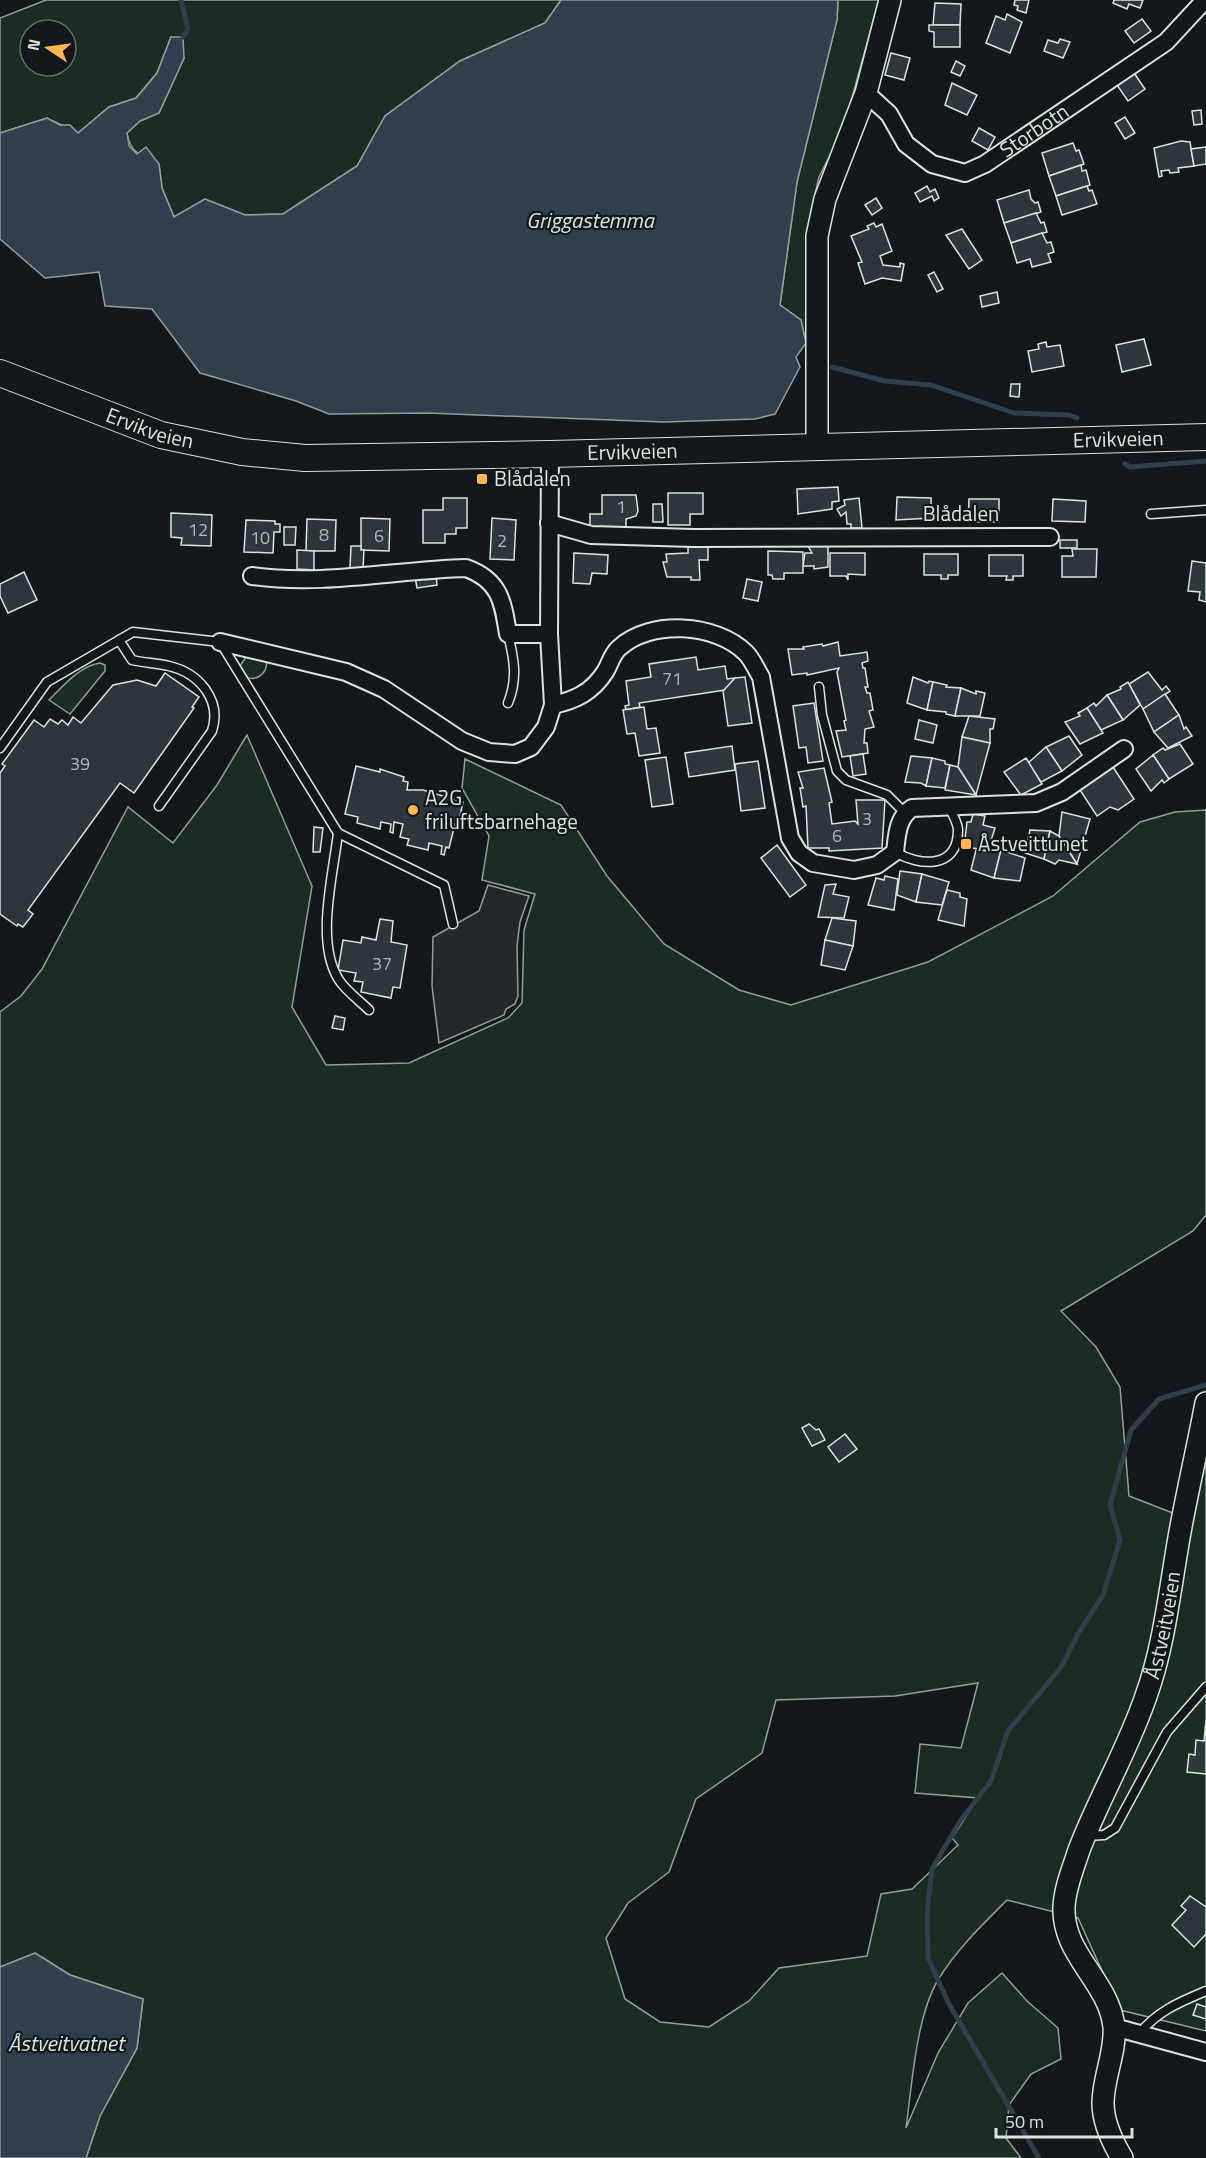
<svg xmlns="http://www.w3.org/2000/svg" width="1206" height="2158" font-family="'Titillium Web',sans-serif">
<rect width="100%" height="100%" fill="#14181c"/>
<g fill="#1a2d24" stroke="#939e99" stroke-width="1.5" fill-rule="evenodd">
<path d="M46 0H561L545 23 460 61 385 116 357 166 283 214 245 215 205 199 174 217 162 188 159 164C142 156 130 153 127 133L140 121 159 113 184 58 171 37 157 73 136 98 109 107 78 133 47 118 0 133V18ZM30 30H66V66H30Z"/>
<path d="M838 0H879L843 130 819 177 811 211 806 343 801 320 780 305 797 182 837 20Z"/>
<path d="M246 657 267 661C267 675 254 684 242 674L240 666Z"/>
<path d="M100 663 105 665V671L70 714 49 700C62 687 81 665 100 663Z"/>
<path d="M247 735 312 886 292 1007 326 1065 409 1063 508 1018 522 1003 524 930 535 894 482 880 489 836 462 788 465 759 561 805 607 876 664 944 739 990 791 1005 928 962 1053 896 1140 822 1175 812 1206 810V1215L1193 1231 1061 1311 1096 1347 1120 1387 1129 1496 1183 1517 1206 1418V2031L1120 2010 1078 1918 1007 1900C982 1925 956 1950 938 1980 916 2017 912 2085 906 2128L938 2053 968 2003 1002 1973 1027 2001 1058 2028 1061 2059 1031 2074 1009 2105 1006 2138 1021 2158H86L100 2116 137 2048 143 1999 70 1975 35 1953 0 1967V1012L21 996 42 969 128 807 173 843 217 785ZM978 1683 961 1748 920 1744 915 1793 978 1798 952 1838 958 1845 912 1889 881 1894 867 1956 779 1968 749 2001 709 2027 660 2022 625 1999 606 1938 628 1903 669 1872 696 1799 762 1753 776 1700 895 1696Z"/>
</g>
<path fill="#24282b" stroke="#939e99" stroke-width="1.5" d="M488 885 529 896 520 922 517 946 518 996 515 1004 506 1009 504 1015 439 1043 432 986 433 937 479 911Z"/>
<g fill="#2f3f4d" stroke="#939e99" stroke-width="1.5">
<path d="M561 0H838L837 20 797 182 780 305 801 320 806 343 796 357 800 367 775 414 755 419 664 422 427 413 329 414 296 401 200 373 152 309 105 306 99 272 45 278 0 239V133L47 118 60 125H70L78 133 109 107 136 98 157 73 171 37H183L184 58 159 113 140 121 127 133 129 146 137 154 146 147 159 164 162 188 174 217 205 199 245 215 283 214 357 166 385 116 460 61 545 23Z"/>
<path d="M35 1953 70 1975 143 1999 137 2048 100 2116 86 2158H0V1967Z"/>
</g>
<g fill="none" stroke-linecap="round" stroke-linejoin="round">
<g stroke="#2f3f4d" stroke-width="5">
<path d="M181 0 188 29 183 37"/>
<path d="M832 367 885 381 931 385 1014 413 1069 415 1077 418"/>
<path d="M1125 464 1130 467 1206 461"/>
<path d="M1039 2158 949 2004 928 1958 927 1913 932 1869 960 1821 991 1781 1008 1731 1062 1666 1078 1634 1103 1595 1120 1540 1110 1505 1131 1430 1159 1399 1206 1385"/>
</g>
</g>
<g fill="#2c363c" stroke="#d8e6dc" stroke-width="1.5">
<path d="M1015 0H1029L1026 13 1017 10 1018 6 1014 5Z"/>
<path d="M1114 0H1143L1140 8 1129 4 1127 9 1113 3Z"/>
<path d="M935 3 961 4 960 25H933Z"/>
<path d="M1007 14 1022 22 1010 53 986 43 996 16 1005 20Z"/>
<path d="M1142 19 1151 31 1134 43 1125 31Z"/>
<path d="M929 25H960V47H934V32L929 31Z"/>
<path d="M1060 39 1070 42 1063 58 1044 51 1048 40 1058 43Z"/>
<path d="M891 53 910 58 904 80 885 75Z"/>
<path d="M956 61 965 66 960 76 951 72Z"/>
<path d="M1134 73 1145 89 1128 101 1117 85Z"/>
<path d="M952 83 977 95 967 115 945 105Z"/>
<path d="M1201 110 1202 124 1194 125 1192 111Z"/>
<path d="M1125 117 1135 133 1125 139 1115 123Z"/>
<path d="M979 128 995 137 988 150 972 141Z"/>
<path d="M1181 141 1190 142 1194 166 1178 168 1179 172 1170 173 1169 170 1161 171 1162 176 1159 177 1154 148Z"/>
<path d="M1073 143 1076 151 1079 150 1084 164 1049 176 1042 153Z"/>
<path d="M1206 147V164L1194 166 1191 149Z"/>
<path d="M1081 165 1082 171 1086 170 1090 185 1056 196 1049 176Z"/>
<path d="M927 186 930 192 935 189 939 198 934 201 932 196 920 202 915 193Z"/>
<path d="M1087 186 1089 191 1092 190 1097 204 1062 215 1056 196Z"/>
<path d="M1029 190 1031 199 1035 203 1038 202 1041 212 1004 223 997 200Z"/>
<path d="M876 198 882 208 872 215 865 205Z"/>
<path d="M1036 213 1041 223 1044 222 1047 232 1011 243 1004 223Z"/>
<path d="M874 223 876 227 882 224 892 251 880 256 883 265 900 267V263L904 264 901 281 882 278 865 284 858 263 862 262 851 236 869 229 867 226Z"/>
<path d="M962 229 982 260 969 269 946 235Z"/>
<path d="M1042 233 1047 243 1051 242 1054 252 1048 254 1051 262 1032 267 1030 259 1017 263 1011 243Z"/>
<path d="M934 272 943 289 937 292 928 275Z"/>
<path d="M997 292 999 303 982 307 980 296Z"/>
<path d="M1144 339 1151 365 1122 372 1116 345Z"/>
<path d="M1046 342 1047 347 1060 345 1064 366 1032 372 1028 351 1039 349 1038 344Z"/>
<path d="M1011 384H1020L1019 397 1010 396Z"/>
<path d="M838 487 839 501 832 502V509L798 514 797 489Z"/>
<path d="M668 493H703V514H690V525H668Z"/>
<path d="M602 495H636L638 511 636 516 626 519V531L590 530V514H602Z"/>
<path d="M897 497 931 498V518L896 520Z"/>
<path d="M443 498H467V528H456V534H445V543H423V510H443Z"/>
<path d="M859 498 862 528H851V524H847L846 512 841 516 837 509 845 505 844 500Z"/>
<path d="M969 499H999V522H968Z"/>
<path d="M1053 499 1086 501 1085 522 1052 521Z"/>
<path d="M653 504H662L663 522H653Z"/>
<path d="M171 513 212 515 211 546 181 545 182 538 171 537Z"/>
<path d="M361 518 390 519 389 551 361 550Z"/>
<path d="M492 518 516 520 514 560 490 559Z"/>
<path d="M307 519 336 520 335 551H306Z"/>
<path d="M246 520 275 521V524H280V532H274L273 553 244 552Z"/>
<path d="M284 527H296L295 545H284Z"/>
<rect x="1060" y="540" width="17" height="8"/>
<path d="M688 543H708V560H699L700 580H691V577H667L663 562H667L666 554 688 553Z"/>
<path d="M828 544V567L814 569V566H803L805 553H812L808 546Z"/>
<path d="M351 546H361V550H364L363 568H350Z"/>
<path d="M1072 549H1097L1096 577H1062V556H1073Z"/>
<path d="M297 550 314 551V570L297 569Z"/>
<path d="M768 551 803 552V573H784V579H773L772 575H768Z"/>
<path d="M574 553 608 555 607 574 592 573 590 584 573 583Z"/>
<path d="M830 553H865V575L848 574V580L846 576H830Z"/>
<path d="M924 554H958V575H948V579H941V575H924Z"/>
<path d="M989 555H1023V576H1013V580H1006L1007 576H989Z"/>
<path d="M1192 561 1206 563V602L1199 600 1200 592 1188 591Z"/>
<path d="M24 572 37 600 8 613 0 596V584Z"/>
<path d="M436 574 437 585 417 588 415 577Z"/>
<path d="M747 579 762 582 758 601 743 598Z"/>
<path d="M838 642 840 656 867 652 868 661 862 663 863 668H865L868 687H865L867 693H870L873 710 869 711 874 727 865 729 864 743H867L868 753 842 757 836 731 846 730 844 721 846 720 837 672 839 668 807 675V673L792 675 788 649H804L803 647 822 644 823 646Z"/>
<path d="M696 657 698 670 725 666 727 679 735 678 725 690 639 703 640 707 626 710 625 706 629 705 626 681 651 677 649 664Z"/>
<path d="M1148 672 1162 690 1166 686 1170 691 1143 709 1129 684Z"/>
<path d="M165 673 199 697 192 707 194 708 134 793 120 783 28 910 33 914 23 927 18 924 17 926 0 914V773L5 766 2 764 34 720 44 727 50 719 58 724 62 720 68 725 73 717 81 723 113 685 137 680 156 686Z"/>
<path d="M745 677 752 723 728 726 723 691 735 678Z"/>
<path d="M913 677 928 683 929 681 933 682 927 710 907 703Z"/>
<path d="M933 682 947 685 946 687 961 688 955 716 946 714V712L927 710Z"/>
<path d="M1128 682 1140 705 1123 720 1107 695 1121 689 1120 687Z"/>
<path d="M961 688 976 694V691L985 693 980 716H955Z"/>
<path d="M1165 694 1179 715 1154 732 1143 709Z"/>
<path d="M1107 695 1123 720 1101 730 1087 708 1094 703 1096 706Z"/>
<path d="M814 703 823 761 808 763 806 747 799 748 793 706Z"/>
<path d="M644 707 647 729 656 728 660 753 639 756 635 733 627 734 623 710Z"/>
<path d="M1087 708 1103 733 1080 744 1065 722 1080 716 1078 713Z"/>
<path d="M1179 715 1184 729 1186 727 1192 736 1168 748 1154 732Z"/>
<path d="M969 716 995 719 993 729H990V743L962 737Z"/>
<path d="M919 720 937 725 933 743 915 739Z"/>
<path d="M1069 736 1082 755 1062 771 1046 747Z"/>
<path d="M962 737 990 743 976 795 958 767Z"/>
<path d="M1180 744 1193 764 1169 779 1153 755 1163 748 1165 750Z"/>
<path d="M732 746 735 770 689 777 685 753Z"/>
<path d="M1046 747 1062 771 1041 782 1028 763Z"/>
<path d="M863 754 866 774 853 776 850 756Z"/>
<path d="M1153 755 1169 779 1164 783 1162 780 1151 791 1136 769Z"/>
<path d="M911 756 932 758 926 786 921 783 905 782Z"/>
<path d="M666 757 673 804 652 807 645 760Z"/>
<path d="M932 758 945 761V764L950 765 945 788 926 786Z"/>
<path d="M1026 758 1042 784 1021 795 1004 772Z"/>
<path d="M758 761 765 808 741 811 735 764Z"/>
<path d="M1111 764 1134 799 1118 810 1110 807 1097 816 1078 787Z"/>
<path d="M950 765 958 767 976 795 945 790Z"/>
<path d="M356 766 380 772V769L404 777 403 781 408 782 407 790H423L463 802 458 825 455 824 449 848 446 847 444 855 441 854 442 846 429 843 428 850 407 845 409 839 400 837 403 824 394 822 393 833 390 832 391 824 381 822 380 829 357 823 358 817 345 814Z"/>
<path d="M824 768 832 802 829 803 832 824 855 821 858 824 856 800H885L882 848 829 851V848H808L806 806 803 807 800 788H803L798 772Z"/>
<path d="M1062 812 1090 819 1077 864 1059 836Z"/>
<path d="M973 814 985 816 983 825 995 828 988 850 964 847 967 822H971Z"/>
<path d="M314 827 323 828 320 852H313Z"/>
<path d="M1030 830 1050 831 1044 859 1025 853Z"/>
<path d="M1050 831 1059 836 1077 864 1059 860 1055 864 1044 859Z"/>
<path d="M777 845 806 885 790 897 761 858Z"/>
<path d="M992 848 1001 850 994 878 971 870 976 850 991 851Z"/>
<path d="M1001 850 1025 858 1020 881 994 878Z"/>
<path d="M900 871 922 874 916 902 897 895Z"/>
<path d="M922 874 949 882 942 905 916 902Z"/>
<path d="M885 876 898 879 894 910 868 905 876 878 884 880Z"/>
<path d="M836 884 833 894 849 897 844 918 818 917 825 885Z"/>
<path d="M947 890 960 893V897L967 899 964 926 938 920Z"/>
<path d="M832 918 856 921 853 946 825 940Z"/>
<path d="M380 919 393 921 391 942 407 945 400 988 393 987 391 998 361 992 363 982 354 981 356 973 338 970 343 940 361 943 362 937 376 940Z"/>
<path d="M825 940 853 946 845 970 821 965Z"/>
<path d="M335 1016 345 1018 343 1030 332 1028Z"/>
<path d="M809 1424 816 1430 819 1429 825 1440 812 1446 802 1428Z"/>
<path d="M845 1434 857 1449 839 1462 828 1447Z"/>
<path d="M1206 1720V1774L1187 1772 1189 1754 1195 1755 1196 1740 1204 1741Z"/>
<path d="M1190 1896 1206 1907V1934L1194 1947 1172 1925 1186 1910 1181 1906Z"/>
<path d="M1197 2004 1206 2007V2019L1193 2015Z"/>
</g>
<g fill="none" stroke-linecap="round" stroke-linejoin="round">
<g stroke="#d8e6dc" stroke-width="11">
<g id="service">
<path d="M1151 514 1206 510"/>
<path d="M119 640 132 660C145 663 157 663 169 666 199 673 222 700 212 731L159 806"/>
<path d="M819 687 822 715 837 771 846 780 887 795 905 813"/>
<path d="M508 703C518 678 514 659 508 634"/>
<path d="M0 748 47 682 133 632 220 642 338 833 444 885 453 924"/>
<path d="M338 833C333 876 315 943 339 980 346 991 360 1001 369 1010"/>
<path d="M895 852C919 866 958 870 958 830 958 823 952 814 950 808"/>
<path d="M1085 1836 1104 1835 1115 1828 1167 1732 1206 1687"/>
<path d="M1139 2034C1157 2011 1180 2002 1206 1991"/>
</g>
</g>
<g stroke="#d8e6dc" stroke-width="20">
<g id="minor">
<path id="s1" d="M866 93 889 114 906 144 932 164 965 173 985 164 1166 42 1205 0"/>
<path d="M549 523 591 535 693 538 1050 537"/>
<path d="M252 576C323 586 395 570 466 568 500 580 503 602 508 634H549"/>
<path d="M220 642 346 672 384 689 462 741 489 752 515 754 531 747 546 727 553 705 549 634 550 454"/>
<path d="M553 705C576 700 592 692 605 672 610 664 612 654 619 648 650 619 716 623 746 653 752 659 756 669 761 677L790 838 799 853 813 863 854 870 877 865 895 852C897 836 897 818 912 808L1036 803 1062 792 1124 749"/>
<path d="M1114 2027 1206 2052"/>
</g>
</g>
<g stroke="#d8e6dc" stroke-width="24">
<g id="tertiary">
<path d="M817 448V236L825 199 866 93 890 0"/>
<path id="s2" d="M1122 2158C1113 2143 1103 2122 1103 2103 1103 2078 1116 2052 1114 2027 1109 1981 1062 1955 1064 1907 1065 1887 1073 1869 1079 1850 1099 1798 1128 1749 1146 1696 1165 1643 1170 1587 1180 1532 1188 1488 1198 1446 1206 1403"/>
</g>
</g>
<g stroke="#d8e6dc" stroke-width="28">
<g id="primary">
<path id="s3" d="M0 373 161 435 242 452 305 458 550 454 1206 437"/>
</g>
</g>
<use href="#service" stroke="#14181c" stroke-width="8"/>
<use href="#minor" stroke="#14181c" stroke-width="16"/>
<use href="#tertiary" stroke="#14181c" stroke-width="21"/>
<use href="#primary" stroke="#14181c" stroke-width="26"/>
</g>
<g fill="#ffb74d" stroke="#14181c" stroke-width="2">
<rect x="476" y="473" width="12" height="12" rx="3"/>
<circle cx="413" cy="810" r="6"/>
<rect x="960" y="838" width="12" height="12" rx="3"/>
</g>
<g text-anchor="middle" stroke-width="4.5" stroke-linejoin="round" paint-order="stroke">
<g font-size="18" fill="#adbab4">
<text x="621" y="513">1</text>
<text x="198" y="536">12</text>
<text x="324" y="541">8</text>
<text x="379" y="542">6</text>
<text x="260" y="544">10</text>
<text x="502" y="547">2</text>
<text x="672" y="685">71</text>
<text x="80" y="770">39</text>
<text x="867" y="825">3</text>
<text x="837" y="842">6</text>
<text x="382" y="970">37</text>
</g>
<g font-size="21" fill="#d8e6dc" stroke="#14181c">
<text dy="7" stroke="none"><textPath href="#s1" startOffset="214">Storbotn</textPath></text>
<text dy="7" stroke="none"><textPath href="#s3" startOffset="160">Ervikveien</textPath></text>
<text dy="7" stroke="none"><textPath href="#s3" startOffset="1132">Ervikveien</textPath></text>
<text dy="7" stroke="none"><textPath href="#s3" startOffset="646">Ervikveien</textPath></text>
<text x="961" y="521">Blådalen</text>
<text dy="7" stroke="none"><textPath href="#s2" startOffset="568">Åstveitveien</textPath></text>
</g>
<g font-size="21" fill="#d8e6dc" stroke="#14181c" text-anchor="start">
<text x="494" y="486">Blådalen</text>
<text x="425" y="805">A2G<tspan x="425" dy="24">friluftsbarnehage</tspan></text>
<text x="978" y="851">Åstveittunet</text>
</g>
<g font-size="22" font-style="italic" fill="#d8e6dc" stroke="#14181c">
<text x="590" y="228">Griggastemma</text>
<text x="66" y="2051">Åstveitvatnet</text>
</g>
</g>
<g transform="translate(48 48) rotate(283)"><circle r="28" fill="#14181c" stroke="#626a69" stroke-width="1.5"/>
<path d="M0-4.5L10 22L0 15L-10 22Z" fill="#ffb74d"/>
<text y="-9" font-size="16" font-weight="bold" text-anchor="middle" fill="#d8e6dc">N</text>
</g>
<path d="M996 2128v9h136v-9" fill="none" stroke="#d8e6dc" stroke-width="3"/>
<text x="1005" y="2128" font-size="18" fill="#d8e6dc" stroke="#14181c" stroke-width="4.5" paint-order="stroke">50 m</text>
</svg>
